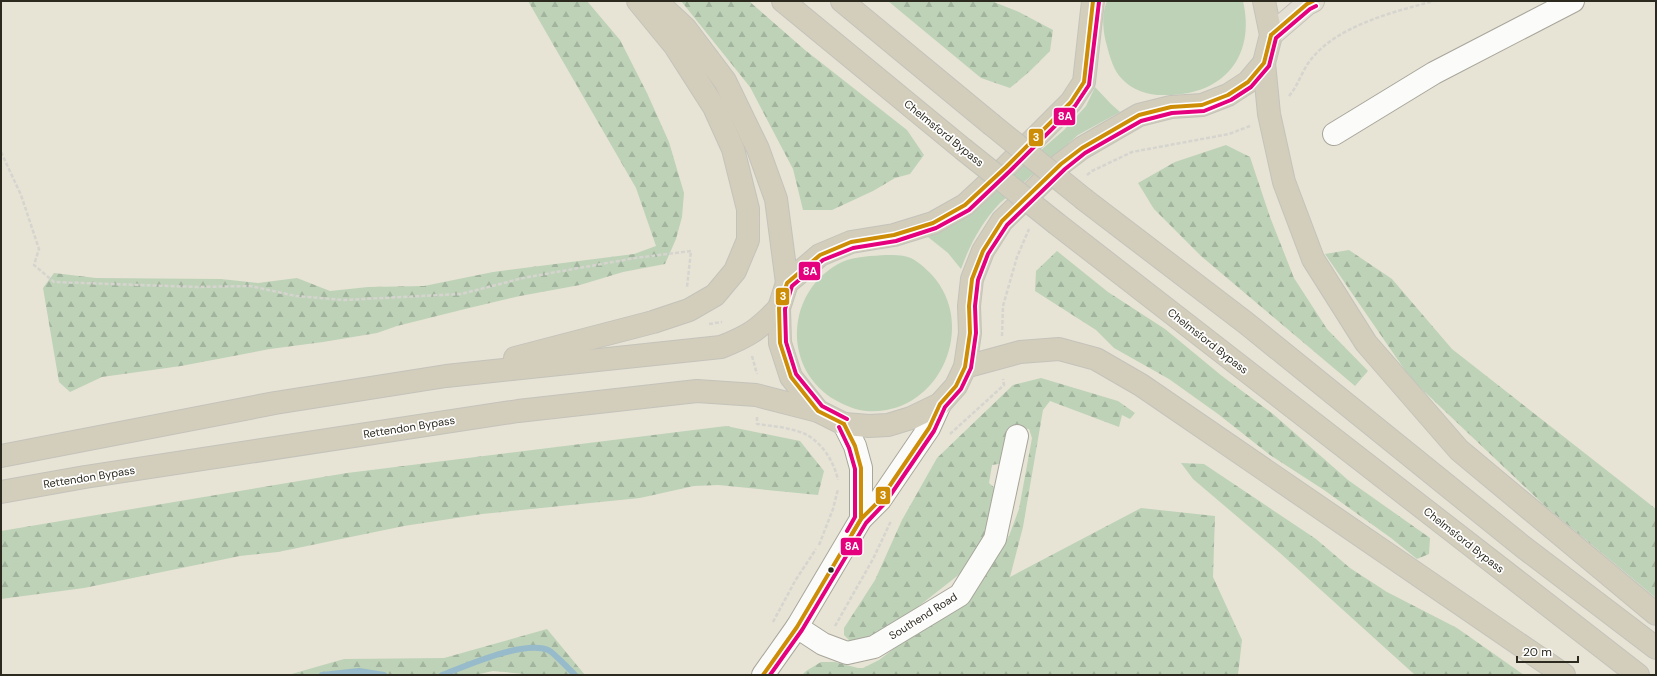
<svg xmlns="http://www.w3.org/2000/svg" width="1657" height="676" font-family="'DM Sans',sans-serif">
<defs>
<pattern id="forest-firs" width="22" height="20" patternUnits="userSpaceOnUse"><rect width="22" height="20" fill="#bed2b8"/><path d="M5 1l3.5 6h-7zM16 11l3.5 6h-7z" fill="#a3b49e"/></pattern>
</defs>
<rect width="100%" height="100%" fill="#e7e4d5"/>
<g fill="#bed2b8">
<path d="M1107 1H1243C1256 57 1223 95 1167 95 1151 96 1133 91 1122 79 1114 71 1110 58 1107 46 1103 33 1101 14 1107 1Z"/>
<path d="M1095 87 1111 104 1120 112 1078 135 1000 203C982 222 970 244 961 269L948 253 928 237 939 232 987 197 1064 130 1086 106Z"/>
<path d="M887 255C894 255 901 255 908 257 917 260 925 268 932 275 979 327 938 417 866 411 856 410 846 406 837 401 781 370 785 290 842 262 856 256 872 256 887 255Z"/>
</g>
<g fill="url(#forest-firs)">
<path d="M528 1H587L620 40 647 93 669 142 684 193 682 217 676 239 665 264 623 272 580 285 520 296 465 309 397 326 377 333 323 342 270 349 181 366 102 377 70 392 59 382 43 288 54 273 96 278 221 279 258 283 297 278 330 291 368 287 424 286 493 272 634 254 656 246 636 188Z"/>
<path d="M681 1H749L805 50 907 130 924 155 910 174 895 178 873 191 832 210H803L793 169 750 87Z"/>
<path d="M888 1H991L1019 12 1053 30 1050 51 1030 71 1010 88 981 78Z"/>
<path d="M1226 145 1250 157 1270 217 1294 278 1327 329 1368 371 1355 386 1201 256 1154 209 1138 183 1175 162Z"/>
<path d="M1349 250 1392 279 1452 349 1656 509V598L1545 506 1411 379 1325 254Z"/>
<path d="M1057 251 1108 292 1165 329 1222 376 1273 414 1348 480 1430 538 1429 554 1417 559 1391 538 1324 490 1270 455 1218 414 1169 379 1114 348 1096 330 1035 291 1036 271Z"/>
<path d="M1041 378 1118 401 1135 413 1130 419 1122 415 1119 427 1050 401 1043 410 1023 527 1010 577 1141 508 1215 516 1213 577 1242 640 1238 675H802L806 671 821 662H835L858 668H863L879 660 939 614 993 561 1009 536 1019 509 1032 438 1029 429 1018 428 1004 463 992 465 989 483 1004 496 1007 504 961 573 882 635 851 642 844 635V628L875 580 902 520 937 458 1013 385Z"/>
<path d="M726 426 800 441 824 471 818 495 718 485 694 486 640 498 482 514 404 526 278 552 240 556 84 588 1 599V531L347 473Z"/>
<path d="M1181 463 1204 464 1316 539 1350 568 1387 592 1457 628 1524 675H1415L1280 553 1193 479Z"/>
<path d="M547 629 585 675H535L493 671 475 675H288L344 659 444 658Z"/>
</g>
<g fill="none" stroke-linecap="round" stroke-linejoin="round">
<g stroke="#97bbca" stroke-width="6">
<path d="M322 675 359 671 384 675"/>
<path d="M442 675C466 666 523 640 548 650 553 652 570 670 575 675"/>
</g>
<g stroke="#a8a69b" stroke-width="24">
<g id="minor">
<path d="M1334 134 1434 73 1573 1"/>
<path d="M844 424 855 446 861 468V519"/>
<path d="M797 627 823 644 847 653 874 647 960 595 995 539 1017 436"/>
<path d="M763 675 797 627 861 519 880 500 929 428 940 404"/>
</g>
</g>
<g stroke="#c4c3bb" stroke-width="24">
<path id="major" d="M1271 35 1307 4 1313 1"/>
</g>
<g stroke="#c4c3bb" stroke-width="24">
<g id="highway">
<path d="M656 1 685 28 725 81 758 149 776 199 787 283"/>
<path d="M783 1 963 149"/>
<path d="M842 1 991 124"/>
<path d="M1093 1 1084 82 1071 102 1006 167 965 205 933 223 894 235 851 242 820 255 787 283 779 308 780 343 791 377 818 411 844 424 869 426 888 425 911 418 940 404 956 386 965 367 970 333 969 306 972 279 983 251 1002 221 1061 164 1082 148 1139 115 1171 107 1202 105 1228 95 1248 82 1264 63 1271 35 1264 1"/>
<path d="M1264 63 1269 114 1284 182 1313 259 1366 343 1459 450 1656 614"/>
<path d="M1085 200 1246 323 1522 546 1656 648"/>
<path d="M1057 224 1638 675"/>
<path d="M515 358 653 322 689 310 715 295 735 271 748 240V209L733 149 714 107 675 46 638 1"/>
<path d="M965 367 1020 352 1059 349 1096 359 1141 385 1564 675"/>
<path d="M1 456 275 403 446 376 721 347C749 336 758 330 779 308"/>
<path d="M1 492 85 477 518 411 697 391 756 395 818 411"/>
</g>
</g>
<g stroke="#d5d4cf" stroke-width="2.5" stroke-dasharray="4 2" stroke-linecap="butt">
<path d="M1289 96C1298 86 1301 73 1309 62 1335 26 1393 12 1434 1"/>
<path d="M1 152 21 195 39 249 34 265 54 282 198 287 250 286 296 296 344 300 461 294 523 278 635 258 691 251 687 287"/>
<path d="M1087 175 1092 171 1132 152 1229 134 1250 126"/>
<path d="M709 324 722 322"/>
<path d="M1002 336 1003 306 1017 257 1029 229"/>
<path d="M752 356 757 374"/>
<path d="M757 417V424C772 426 794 428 807 435 823 444 834 462 838 480"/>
<path d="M950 434 1004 385 1003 379"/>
<path d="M819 545 833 509 838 489"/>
<path d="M773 622 795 581 816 549"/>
<path d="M835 626 873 559 891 521"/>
</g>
<use href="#minor" stroke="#fbfbf9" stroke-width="22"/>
<use href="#major" stroke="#e4dfd3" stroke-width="22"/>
<use href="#highway" stroke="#d3cdbb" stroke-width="22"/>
<g stroke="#c4c3bb" stroke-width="24" stroke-linecap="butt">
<g id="highway-bridge">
<path d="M991 124 1085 200"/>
<path d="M963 149 1057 224"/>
</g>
</g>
<use href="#highway-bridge" stroke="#d3cdbb" stroke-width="22"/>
<g stroke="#fff" stroke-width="7">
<g id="bus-1">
<path d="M1271 35 1307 4 1313 1"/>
<path d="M844 424 818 411 791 377 780 343 779 308 787 283 820 255 851 242 894 235 933 223 965 205 1006 167 1071 102 1084 82 1093 1"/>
<path d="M844 424 855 446 861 468V519L852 534"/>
<path d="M763 675 797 627 861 519 880 500 929 428 940 404 956 386 965 367 970 333 969 306 972 279 983 251 1002 221 1061 164 1082 148 1139 115 1171 107 1202 105 1228 95 1248 82 1264 63 1271 35"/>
</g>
</g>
<g stroke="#fff" stroke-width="7">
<g id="bus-2">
<path d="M847 419 822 406 796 374 786 342 785 309 792 286 823 260 853 248 896 241 936 228 969 210 1010 171 1075 106 1089 85 1099 2"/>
<path d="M839 427 849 448 855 469V517L847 531"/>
<path d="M770 675 802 630 866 523 885 503 934 431 945 407 961 389 971 368 976 333 975 306 978 280 988 254 1007 225 1065 169 1085 153 1141 121 1172 113 1204 111 1231 100 1251 87 1269 66 1276 38 1310 9 1316 6"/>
</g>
</g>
<use href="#bus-1" stroke="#ce8d06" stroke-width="4"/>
<use href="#bus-2" stroke="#e5007d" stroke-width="4"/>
</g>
<circle fill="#2c2a1f" stroke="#fff" stroke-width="1.5" cx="831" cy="570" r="3.5"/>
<g text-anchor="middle" stroke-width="3.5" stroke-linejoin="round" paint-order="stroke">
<g font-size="11" fill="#2c2a1f" stroke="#fff">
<text transform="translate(944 133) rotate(39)" y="4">Chelmsford Bypass</text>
<text transform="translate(1208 341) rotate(38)" y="4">Chelmsford Bypass</text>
<text transform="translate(409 427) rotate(-9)" y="4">Rettendon Bypass</text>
<text transform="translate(89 477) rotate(-9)" y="4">Rettendon Bypass</text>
<text transform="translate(1464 540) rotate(38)" y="4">Chelmsford Bypass</text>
<text transform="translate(923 616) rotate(-32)" y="4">Southend Road</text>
</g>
</g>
<g stroke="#fff" stroke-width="1.5">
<rect x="1053" y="107" width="23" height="19" rx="4" fill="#e5007d"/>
<rect x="1028" y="128" width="16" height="19" rx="4" fill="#ce8d06"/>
<rect x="798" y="261" width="23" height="20" rx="4" fill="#e5007d"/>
<rect x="775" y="287" width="15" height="19" rx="4" fill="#ce8d06"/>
<rect x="875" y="486" width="16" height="19" rx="4" fill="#ce8d06"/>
<rect x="840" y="537" width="23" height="19" rx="4" fill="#e5007d"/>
</g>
<g font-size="11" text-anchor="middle" font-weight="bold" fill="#fff">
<text x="1065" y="120">8A</text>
<text x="1036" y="141">3</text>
<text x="810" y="275">8A</text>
<text x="783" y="300">3</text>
<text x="883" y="499">3</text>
<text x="852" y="550">8A</text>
</g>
<rect width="1657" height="676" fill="none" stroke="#2c2a1f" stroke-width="4"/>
<path d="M1517 656v6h61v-6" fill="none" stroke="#2c2a1f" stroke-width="2"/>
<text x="1523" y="656" font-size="12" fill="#2c2a1f" stroke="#ffffff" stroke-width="3" paint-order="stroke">20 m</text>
</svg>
